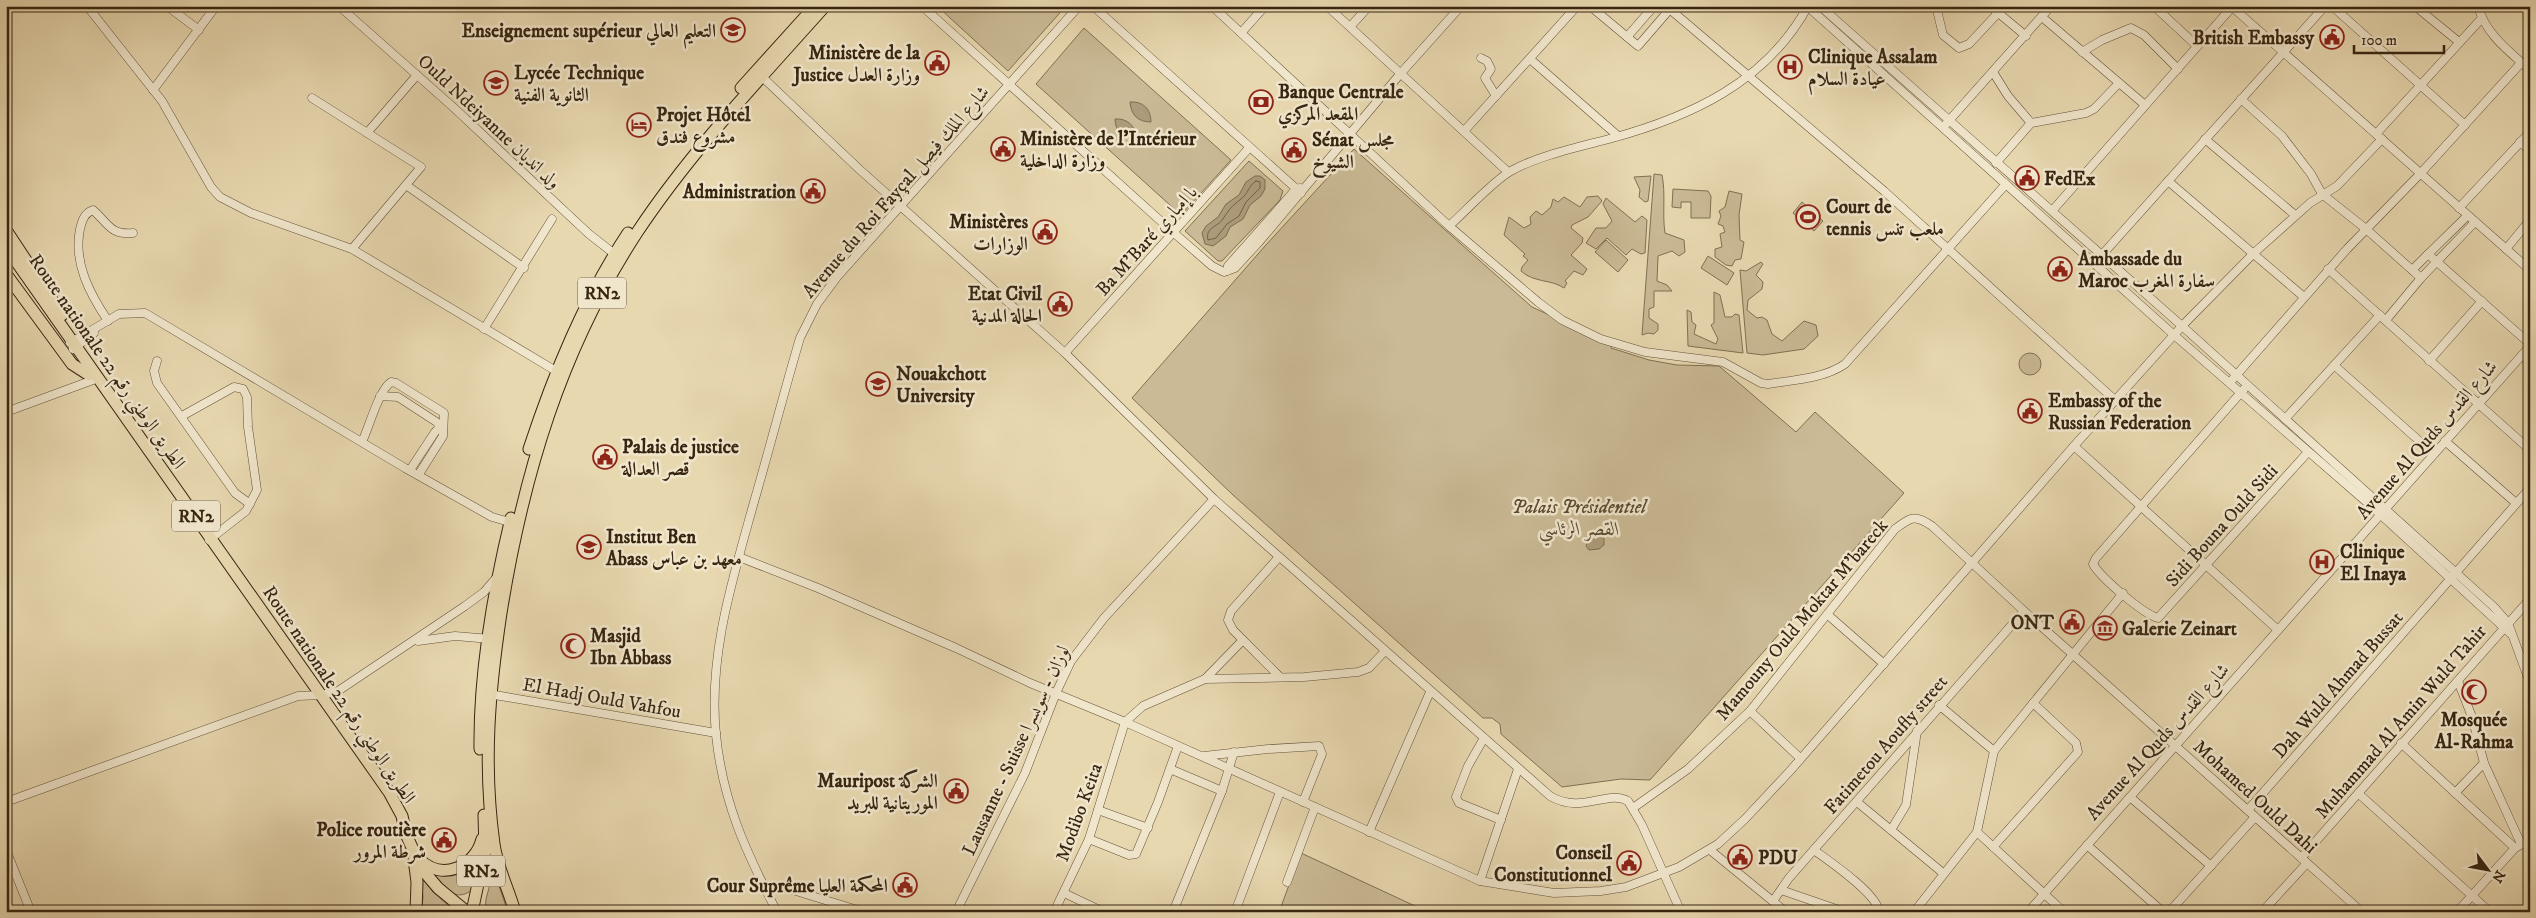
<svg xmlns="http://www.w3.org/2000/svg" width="2536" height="918" font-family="'IM FELL DW Pica',Amiri,serif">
<rect width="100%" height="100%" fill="#e8d8b0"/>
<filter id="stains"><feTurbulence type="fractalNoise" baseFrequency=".004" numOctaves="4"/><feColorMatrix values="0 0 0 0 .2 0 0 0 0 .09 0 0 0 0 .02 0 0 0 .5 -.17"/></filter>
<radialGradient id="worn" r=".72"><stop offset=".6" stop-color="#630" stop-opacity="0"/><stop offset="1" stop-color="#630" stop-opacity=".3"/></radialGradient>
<g fill="#caba95" stroke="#807053">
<path d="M937 6H1066L1008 71Z"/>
<path d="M1084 28 1231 160 1181 215 1036 84Z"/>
<path d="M1354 149 1532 307 1612 344 1611 348 1649 360 1677 365 1719 366 1796 432 1815 412 1904 493 1650 780 1621 779 1562 787 1501 734 1500 724 1492 718H1483L1233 495 1132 398 1265 246Z"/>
<path d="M1249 161 1283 191 1280 200 1222 261H1218L1185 231Z"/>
<path d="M1654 174 1662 175C1666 194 1662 214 1665 233L1684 240 1685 252 1679 256 1672 251 1658 256 1657 281 1667 285 1672 291H1654V307L1649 309V318L1658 324V330L1654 334 1648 333 1642 335Z"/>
<path d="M1651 176 1648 201 1645 202 1639 197 1640 190 1634 177Z"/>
<path d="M1673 189 1708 191 1711 196 1710 218H1691V202H1681V208L1672 207Z"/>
<path d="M1729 191 1742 194 1739 215 1740 240 1744 242 1741 259 1735 260 1732 266 1726 265 1715 257V249L1722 247 1720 234 1725 232 1723 226 1718 224 1721 216 1719 211 1725 207Z"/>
<path d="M1598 196 1602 201 1588 217 1572 225 1571 228 1583 238 1582 243 1571 255 1587 269 1583 275 1574 271 1565 281 1567 283 1564 288C1551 279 1534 283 1521 271L1522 267 1528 260 1523 256 1525 254 1504 235 1509 217 1524 228 1531 224 1530 217 1536 211 1542 215 1551 207 1553 199 1558 202 1564 197 1580 207 1587 197Z"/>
<path d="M1606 198 1635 222 1642 216 1647 220 1645 253 1641 254 1632 249 1626 255 1607 238 1596 249 1586 243 1596 228H1606L1612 221 1603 204Z"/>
<path d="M1802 202 1823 221 1814 231 1793 213Z"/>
<path d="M1606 240 1628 260 1618 272 1595 252Z"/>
<path d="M1708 256 1734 273 1727 285 1701 268Z"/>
<path d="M1761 262 1763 264 1756 275 1763 282 1762 289 1748 300 1747 310 1757 318 1762 317 1767 320 1772 334 1782 341 1804 321 1816 325 1818 336 1804 349 1763 355 1747 353 1740 270 1746 271Z"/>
<path d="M1714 292 1720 295 1725 317H1732L1735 314 1739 315 1743 353 1688 346 1687 310 1691 312 1692 322 1696 325 1694 334 1716 344 1718 339 1711 325 1714 323Z"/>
<circle cx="2030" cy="364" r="11"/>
<path d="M1301 853 1428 912H1279Z"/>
<path d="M479 858 473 889C454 905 443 885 430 872Z"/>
<path d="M496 862 499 886 508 912H485L486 899Z"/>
<path d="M420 875 433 892 456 912H421L423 897Z"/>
</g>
<g fill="#ac9b7a" stroke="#7d6c50">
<path d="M1130 102C1143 101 1151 109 1151 122 1138 122 1131 115 1130 102Z"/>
<path d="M1115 119C1127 118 1136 126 1136 138 1124 139 1115 132 1115 119Z"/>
<path d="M1255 176H1260L1265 180V189L1261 196 1250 205 1243 219 1230 227 1226 236 1213 246 1205 244 1202 233 1206 226 1218 217 1226 204 1239 195 1246 182Z"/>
<path d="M1598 531 1604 532V545L1599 549 1589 550 1586 546 1589 538Z"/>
</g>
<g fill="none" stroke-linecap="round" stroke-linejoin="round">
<path stroke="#726046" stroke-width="1" d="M1256 181 1260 182V188L1246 202 1239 216 1227 224 1216 238 1208 240C1205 227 1218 227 1223 219 1230 208 1231 207 1241 199 1248 194 1248 186 1256 181Z"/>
<g stroke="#635239" stroke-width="9">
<g id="minor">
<path d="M87 6 162 101 211 187 220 197 251 213 352 249 556 371"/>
<path d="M167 6 199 30"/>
<path d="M339 6 453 107 589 234 617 256"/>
<path d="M922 6 1174 233 1212 266 1224 272 1235 268 1259 242 1401 73 1461 6"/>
<path d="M1093 6 1301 193"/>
<path d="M1212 6 1449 226 1538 302 1562 320 1601 339 1645 352 1723 362 1761 383 1768 384C1793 380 1823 379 1845 364L2006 184"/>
<path d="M1327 6 1508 172"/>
<path d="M1590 6 1638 46 1670 9"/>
<path d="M1666 6 1884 191 2116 401"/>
<path d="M1807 6 2174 335 2370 505 2511 634"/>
<path d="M1820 6 2182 326 2494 607 2508 623 2530 683"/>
<path d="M1936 6 1943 35 1959 48 1969 44 1998 13"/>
<path d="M1990 6 2026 36"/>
<path d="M2154 6 2197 46"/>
<path d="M2231 6 2530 270"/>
<path d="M2332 6 2465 125"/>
<path d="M2415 6 2459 42"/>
<path d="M2478 6C2485 34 2510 52 2530 70"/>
<path d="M2042 17 2145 105"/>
<path d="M1350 27 1369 6"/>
<path d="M1241 33 1265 6"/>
<path d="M1627 37 1654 6"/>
<path d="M2082 52 2102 40 2131 28 2144 35 2178 69"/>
<path d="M1481 58 1487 61 1491 69 1485 78 1496 96"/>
<path d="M1530 59 1618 136"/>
<path d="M1993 72 2008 96 2031 123"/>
<path d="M759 74 859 169 1065 353 1214 499 1550 796C1582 815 1608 789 1628 801L1642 825 1681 912"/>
<path d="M153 90 216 6"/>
<path d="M312 98 421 167 352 249"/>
<path d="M2241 99 2282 136 2311 174 2322 194 2366 229 2421 278"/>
<path d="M1946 124 2051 6"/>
<path d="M1465 130 1577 6"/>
<path d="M367 133 417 75"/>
<path d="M2376 134 2482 18"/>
<path d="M2205 139 2295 215"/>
<path d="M2520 142 2530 151"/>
<path d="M1996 163 2031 123 2086 113 2094 109 2119 83"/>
<path d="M2168 181 2304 297"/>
<path d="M406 185 524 268"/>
<path d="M2459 208 2530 132"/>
<path d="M2052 211 2232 7"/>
<path d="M1449 226C1465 212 1494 180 1511 171 1537 156 1579 147 1609 139 1690 117 1766 83 1808 6"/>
<path d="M2506 249 2530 220"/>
<path d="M2428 254 2530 344"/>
<path d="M2101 256 2325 6"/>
<path d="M2328 269 2530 450"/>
<path d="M2412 270 2467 216"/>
<path d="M1227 271 1228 266 1296 189 1300 188"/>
<path d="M2386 320 2421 278 2475 222"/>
<path d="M108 321C90 294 73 263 80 229 82 221 84 213 93 210 109 224 110 235 133 233"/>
<path d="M484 329 552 219"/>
<path d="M70 343 119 314 145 313 405 468 492 517 513 523"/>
<path d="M73 349 94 333"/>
<path d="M1065 353 1249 148"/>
<path d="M2522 355 2530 362"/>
<path d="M157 361 154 371 157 383 235 493 250 504"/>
<path d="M2429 361 2482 301"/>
<path d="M2335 366 2434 454"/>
<path d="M2232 380 2347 249 2420 174 2521 63"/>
<path d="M2244 389 2096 558 2093 564C2100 577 2143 614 2158 618L2308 452"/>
<path d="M380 396 398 397 438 423 439 429"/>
<path d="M6 412 93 380"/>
<path d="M182 416 234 387 243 389 247 397 248 427 257 490 246 511 209 540"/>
<path d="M2285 419 2380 315"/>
<path d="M2445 441 2516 503"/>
<path d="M362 442C369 427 379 390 391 382L396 383 444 413 443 436 419 474"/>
<path d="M2074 446 2278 630"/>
<path d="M410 470 435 432 442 426"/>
<path d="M739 557 818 588 956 648 1030 683 1125 722 1480 881 1554 893 1601 891 1626 887 1679 867 1718 844 1745 819 1790 771 2074 446 2182 326 2254 253 2310 203 2337 186 2382 139"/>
<path d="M1828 615 1884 664"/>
<path d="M418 641 455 636 491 639"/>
<path d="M1279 676 1233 630 1228 620 1231 611 1279 557"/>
<path d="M1205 679 1243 640"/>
<path d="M2458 681 2472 717 2484 763 2521 844"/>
<path d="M489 694 716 733"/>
<path d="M1939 705 1994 751"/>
<path d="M1750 711 1800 758"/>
<path d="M1484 738 1468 766 1456 797 1459 803 1501 820"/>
<path d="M2401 743 2515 848"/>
<path d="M1204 756 1268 749 1319 746 1322 754 1303 802"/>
<path d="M1170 769 1222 791"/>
<path d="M2455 793 2484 763"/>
<path d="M2359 794 2490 912"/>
<path d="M2130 797 2211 866"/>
<path d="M6 802 298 696 322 695 338 691 465 606 484 592 497 577"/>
<path d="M1857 802 1943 873"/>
<path d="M1633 808 1688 769 1750 711 1895 529C1911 517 1915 514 1932 526L2024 611 2362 912"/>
<path d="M1098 810 1148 828"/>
<path d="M2248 810 2530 488"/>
<path d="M1891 830 1906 805 1917 731"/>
<path d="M1369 832 1430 692"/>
<path d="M1977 832 2064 912"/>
<path d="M1089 839 1129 855 1136 854 1158 802 1178 746"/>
<path d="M2087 845 2163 912"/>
<path d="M1993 847 2078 752 2076 743 2033 703"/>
<path d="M6 850 31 912"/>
<path d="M1710 850 1786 912"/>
<path d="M1814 850C1829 861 1878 894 1879 912"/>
<path d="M2301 858 2530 599"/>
<path d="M1480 881 1518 769"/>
<path d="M1287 882 1315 807"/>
<path d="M763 885 783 887 864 912"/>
<path d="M1781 890 1845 912"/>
<path d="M1064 893 1104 912"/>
<path d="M1773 901 1789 878 2024 611"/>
<path d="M777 912C746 852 723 803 716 735 708 655 733 578 754 502 770 447 784 392 800 338L817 304 837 277 1079 6"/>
<path d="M956 912 1025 773 1056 693 1071 661 1104 618 1214 499"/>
<path d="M1054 912 1089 839 1125 722 1143 706 1205 679 1304 677 1358 672 1369 668 1385 651"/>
<path d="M1173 912 1222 791 1234 752"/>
<path d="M1235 912 1280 792"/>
<path d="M1914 912 1977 832 1994 751 2123 593"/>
<path d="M2028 912 2530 346"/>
<path d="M2169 912 2255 817"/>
<path d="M2262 912 2307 863"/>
<path d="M2457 912 2515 848 2530 840"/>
</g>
</g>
<g stroke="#372511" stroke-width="13">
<g id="highway">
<path d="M741 88 815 6"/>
<path d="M6 230 62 315"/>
<path d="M6 247 389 792 402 816 406 834 421 868 438 888 467 912"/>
<path d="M6 274 72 364 89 375"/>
<path d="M529 449C554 373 584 300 628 233"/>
<path d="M480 749C479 672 493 593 511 518"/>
<path d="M414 859 417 882 416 912"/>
<path d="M419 859C442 882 475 867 482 839"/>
<path d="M472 912 485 851 484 815"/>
<path d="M515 912C509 890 497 867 494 844 483 764 489 693 501 613 523 476 561 348 638 231 692 150 760 79 825 6"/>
</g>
</g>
<use href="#minor" stroke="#f0e6cc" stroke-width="8"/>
<use href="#highway" stroke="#e8d8b0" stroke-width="11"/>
</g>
<defs>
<g id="school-ring" transform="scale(1.25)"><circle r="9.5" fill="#f0e6cc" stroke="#8f2418" stroke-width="1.5"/><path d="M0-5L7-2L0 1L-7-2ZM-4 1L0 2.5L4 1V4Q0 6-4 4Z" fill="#8f2418"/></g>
<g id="civic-ring" transform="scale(1.25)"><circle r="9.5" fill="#f0e6cc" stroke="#8f2418" stroke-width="1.5"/><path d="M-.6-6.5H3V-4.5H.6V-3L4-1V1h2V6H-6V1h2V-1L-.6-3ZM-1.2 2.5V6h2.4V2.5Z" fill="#8f2418"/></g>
<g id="hospital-ring" transform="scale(1.25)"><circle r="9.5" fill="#f0e6cc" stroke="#8f2418" stroke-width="1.5"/><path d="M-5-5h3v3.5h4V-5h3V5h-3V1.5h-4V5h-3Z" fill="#8f2418"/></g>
<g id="university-ring" transform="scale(1.25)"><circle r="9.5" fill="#f0e6cc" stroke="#8f2418" stroke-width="1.5"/><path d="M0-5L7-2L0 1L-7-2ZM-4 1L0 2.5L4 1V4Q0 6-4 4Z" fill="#8f2418"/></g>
<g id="bank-ring" transform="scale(1.25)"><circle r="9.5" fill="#f0e6cc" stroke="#8f2418" stroke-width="1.5"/><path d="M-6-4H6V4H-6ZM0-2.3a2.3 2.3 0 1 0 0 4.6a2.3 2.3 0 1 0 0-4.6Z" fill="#8f2418"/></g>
<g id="hotel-ring" transform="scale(1.25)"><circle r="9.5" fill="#f0e6cc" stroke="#8f2418" stroke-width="1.5"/><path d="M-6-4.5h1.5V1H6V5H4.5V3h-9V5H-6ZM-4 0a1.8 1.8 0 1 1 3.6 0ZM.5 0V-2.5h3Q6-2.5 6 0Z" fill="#8f2418"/></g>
<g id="stadium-ring" transform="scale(1.25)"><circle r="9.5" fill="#f0e6cc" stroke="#8f2418" stroke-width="1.5"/><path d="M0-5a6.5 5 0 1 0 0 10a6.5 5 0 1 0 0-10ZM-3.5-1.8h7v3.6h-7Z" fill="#8f2418"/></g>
<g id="museum-ring" transform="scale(1.25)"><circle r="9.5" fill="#f0e6cc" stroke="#8f2418" stroke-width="1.5"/><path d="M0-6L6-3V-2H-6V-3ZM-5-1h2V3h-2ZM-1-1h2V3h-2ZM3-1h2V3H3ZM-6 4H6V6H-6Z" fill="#8f2418"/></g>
<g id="mosque-ring" transform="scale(1.25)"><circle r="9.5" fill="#f0e6cc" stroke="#8f2418" stroke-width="1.5"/><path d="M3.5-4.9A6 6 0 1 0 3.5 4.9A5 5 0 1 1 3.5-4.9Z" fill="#8f2418"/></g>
</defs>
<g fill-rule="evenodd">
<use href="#school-ring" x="733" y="30"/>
<use href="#civic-ring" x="2332" y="37"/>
<use href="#civic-ring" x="937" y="63"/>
<use href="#hospital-ring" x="1790" y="67"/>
<use href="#university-ring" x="496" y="83"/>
<use href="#bank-ring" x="1261" y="102"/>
<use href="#hotel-ring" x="639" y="125"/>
<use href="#civic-ring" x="1003" y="149"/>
<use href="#civic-ring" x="1294" y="150"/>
<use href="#civic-ring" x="2027" y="178"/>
<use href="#civic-ring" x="813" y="191"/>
<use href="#stadium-ring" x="1808" y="217"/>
<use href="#civic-ring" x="1045" y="232"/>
<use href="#civic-ring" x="2060" y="269"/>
<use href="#civic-ring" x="1060" y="304"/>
<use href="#university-ring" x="878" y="384"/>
<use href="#civic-ring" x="2030" y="411"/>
<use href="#civic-ring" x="605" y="457"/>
<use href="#university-ring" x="589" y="547"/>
<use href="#hospital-ring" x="2322" y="562"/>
<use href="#civic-ring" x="2072" y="622"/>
<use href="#museum-ring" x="2105" y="628"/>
<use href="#mosque-ring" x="573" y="646"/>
<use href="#mosque-ring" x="2474" y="692"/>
<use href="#civic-ring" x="956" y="791"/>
<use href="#civic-ring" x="444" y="840"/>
<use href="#civic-ring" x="1740" y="857"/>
<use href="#civic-ring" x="1629" y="863"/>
<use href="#civic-ring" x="905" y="885"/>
</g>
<g text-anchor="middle" stroke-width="5" stroke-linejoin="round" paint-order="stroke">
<g fill="#f0e6cc" stroke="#6e5f49" stroke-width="1">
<rect x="578" y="277.5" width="48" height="31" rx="4"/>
<rect x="172" y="500.5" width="48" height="31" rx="4"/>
<rect x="457" y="855.5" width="48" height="31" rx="4"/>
</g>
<g font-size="18" font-weight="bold" fill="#372511">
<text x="602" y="299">RN2</text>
<text x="196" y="522">RN2</text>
<text x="481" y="877">RN2</text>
</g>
<g font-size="19" font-weight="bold" fill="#372511" stroke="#f0e6cc" text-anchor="start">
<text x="716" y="37" text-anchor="end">Enseignement supérieur التعليم العالي</text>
<text x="2314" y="44" text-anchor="end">British Embassy</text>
<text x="920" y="59" text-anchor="end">Ministère de la<tspan x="920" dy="22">Justice وزارة العدل</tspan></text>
<text x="1808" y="63">Clinique Assalam<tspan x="1808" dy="22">عيادة السلام</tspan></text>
<text x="514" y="79">Lycée Technique<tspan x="514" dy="22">الثانوية الفنية</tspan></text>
<text x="1278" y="98">Banque Centrale<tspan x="1278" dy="22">المقعد المركزي</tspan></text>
<text x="656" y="121">Projet Hôtel<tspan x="656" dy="22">مشروع فندق</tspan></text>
<text x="1020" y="145">Ministère de l'Intérieur<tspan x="1020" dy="22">وزارة الداخلية</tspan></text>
<text x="1312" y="146">Sénat مجلس<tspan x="1312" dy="22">الشيوخ</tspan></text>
<text x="2044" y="185">FedEx</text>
<text x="796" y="198" text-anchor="end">Administration</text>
<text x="1826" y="213">Court de<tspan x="1826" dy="22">tennis ملعب تنس</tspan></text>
<text x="1028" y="228" text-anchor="end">Ministères<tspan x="1028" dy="22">الوزارات</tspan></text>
<text x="2078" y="265">Ambassade du<tspan x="2078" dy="22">Maroc سفارة المغرب</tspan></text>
<text x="1042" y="300" text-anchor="end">Etat Civil<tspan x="1042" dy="22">الحالة المدنية</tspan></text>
<text x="896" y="380">Nouakchott<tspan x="896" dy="22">University</tspan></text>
<text x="2048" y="407">Embassy of the<tspan x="2048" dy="22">Russian Federation</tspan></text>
<text x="622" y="453">Palais de justice<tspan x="622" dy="22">قصر العدالة</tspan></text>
<text x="606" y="543">Institut Ben<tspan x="606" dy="22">Abass معهد بن عباس</tspan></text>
<text x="2340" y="558">Clinique<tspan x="2340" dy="22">El Inaya</tspan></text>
<text x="2054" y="629" text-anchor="end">ONT</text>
<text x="2122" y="635">Galerie Zeinart</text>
<text x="590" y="642">Masjid<tspan x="590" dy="22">Ibn Abbass</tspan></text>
<text x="2474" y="726" text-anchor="middle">Mosquée<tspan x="2474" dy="22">Al-Rahma</tspan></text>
<text x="938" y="787" text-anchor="end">Mauripost الشركة<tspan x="938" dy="22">الموريتانية للبريد</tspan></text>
<text x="426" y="836" text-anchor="end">Police routière<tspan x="426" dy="22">شرطة المرور</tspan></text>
<text x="1612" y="859" text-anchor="end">Conseil<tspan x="1612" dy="22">Constitutionnel</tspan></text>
<text x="1758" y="864">PDU</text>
<text x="888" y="892" text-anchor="end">Cour Suprême المحكمة العليا</text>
</g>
<g font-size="19" fill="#372511" stroke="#f0e6cc">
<text transform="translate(490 121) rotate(43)" y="7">Ould Ndeiyanne ولد انديان</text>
<text transform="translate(895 191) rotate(-49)" y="7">Avenue du Roi Fayçal شارع الملك فيصل</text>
<text transform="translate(1146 240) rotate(-48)" y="7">Ba M'Baré با إمباري</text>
<text transform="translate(108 361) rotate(55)" y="7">Route nationale 22 الطريق الوطني رقم</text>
<text transform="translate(2426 439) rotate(-49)" y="7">Avenue Al Quds شارع القدس</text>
<text transform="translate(2221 525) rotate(-48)" y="7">Sidi Bouna Ould Sidi</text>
<text transform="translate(1801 619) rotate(-50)" y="7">Mamouny Ould Moktar M'bareck</text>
<text transform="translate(2337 684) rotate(-49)" y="7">Dah Wuld Ahmad Bussat</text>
<text transform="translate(340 694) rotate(56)" y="7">Route nationale 22 الطريق الوطني رقم</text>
<text transform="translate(602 697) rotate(10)" y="7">El Hadj Ould Vahfou</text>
<text transform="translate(2400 721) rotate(-49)" y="7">Muhammad Al Amin Wuld Tahir</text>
<text transform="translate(2157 741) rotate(-48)" y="7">Avenue Al Quds شارع القدس</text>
<text transform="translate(1885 744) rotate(-49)" y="7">Fatimetou Aoufly street</text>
<text transform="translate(1015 750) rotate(-65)" y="7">Lausanne - Suisse لوزان - سويسرا</text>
<text transform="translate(2256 796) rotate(42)" y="7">Mohamed Ould Dahi</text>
<text transform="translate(1078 812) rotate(-70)" y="7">Modibo Keita</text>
</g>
<g font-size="19" font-style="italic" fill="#5c4a32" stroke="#f0e6cc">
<text x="1579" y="513">Palais Présidentiel<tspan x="1579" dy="22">القصر الرئاسي</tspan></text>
</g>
</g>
<rect width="2536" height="918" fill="none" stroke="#e8d8b0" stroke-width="25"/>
<rect x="8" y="8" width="2521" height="903" fill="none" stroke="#372511" stroke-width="2.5"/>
<rect x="12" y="12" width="2511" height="893" fill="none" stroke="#372511"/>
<g transform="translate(2488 870) rotate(122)" stroke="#f0e6cc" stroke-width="4" paint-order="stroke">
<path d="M0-4L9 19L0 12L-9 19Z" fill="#372511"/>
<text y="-8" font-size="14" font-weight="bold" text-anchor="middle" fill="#372511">N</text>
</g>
<path d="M2354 45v8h90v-8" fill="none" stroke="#372511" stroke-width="2.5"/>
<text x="2361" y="45" font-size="15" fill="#372511" stroke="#f0e6cc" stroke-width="4" paint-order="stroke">100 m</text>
<rect width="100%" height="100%" filter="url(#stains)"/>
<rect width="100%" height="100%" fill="url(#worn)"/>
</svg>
